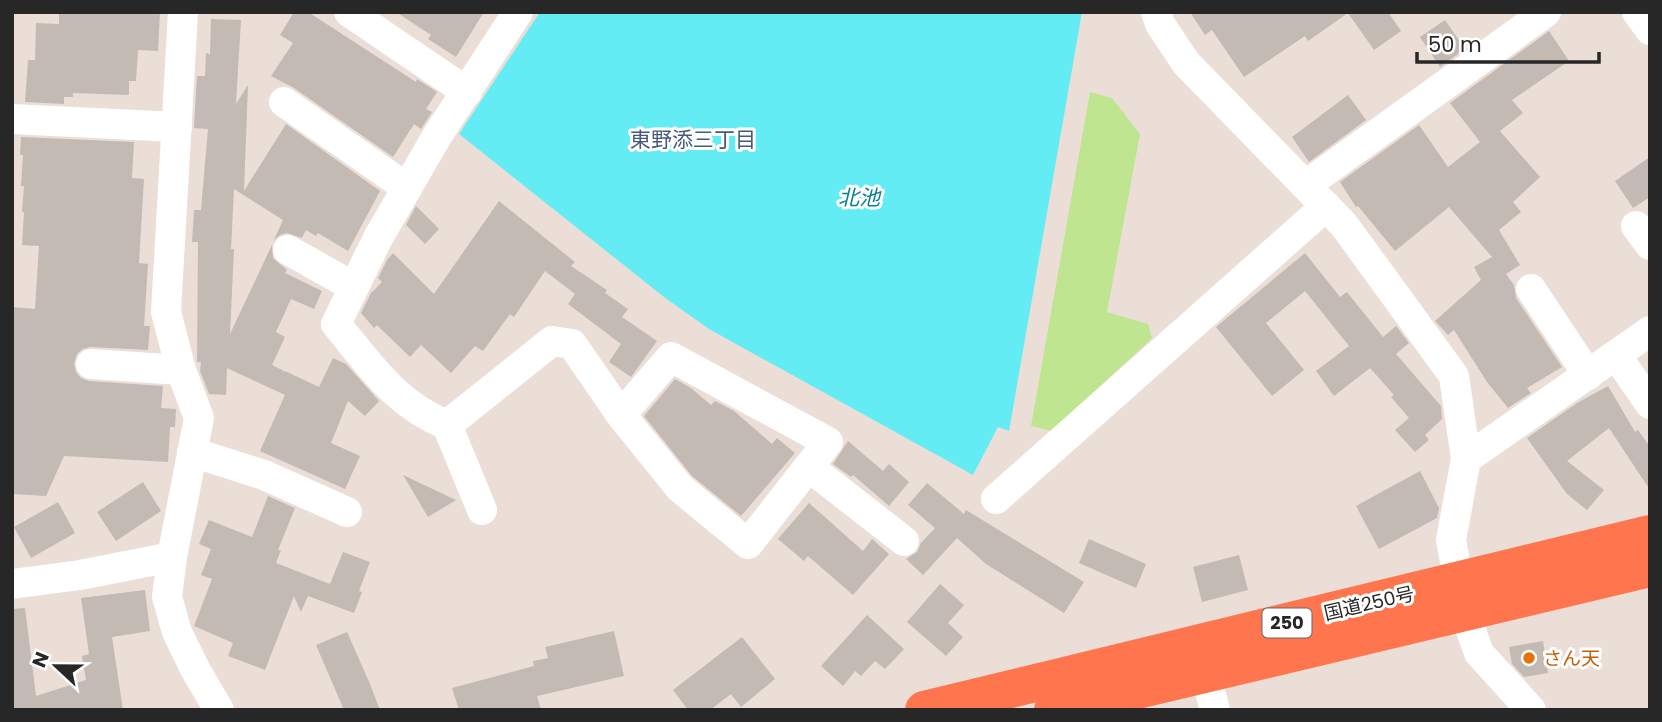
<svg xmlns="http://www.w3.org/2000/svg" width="1662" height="722" font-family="Poppins,'Noto Sans JP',sans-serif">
<rect width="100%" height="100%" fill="#ebded7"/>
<path fill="#bfe590" d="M1090 92 1112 98 1140 134 1107 312 1148 324 1152 338 1052 431 1031 426Z"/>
<path fill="#63ecf4" d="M540 12H1082L1009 431 998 427 973 475 709 329 664 297 459 134Z"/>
<g fill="#c2bab3">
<path d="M59 12H160L158 51 138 50 136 81H129V95L73 93V97H64V104L25 102 28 60H35L36 23 59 24Z"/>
<path d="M294 12H308L416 82 417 79 437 92 426 109 432 112 421 129 414 124 393 157 294 88 271 76 293 43 280 35Z"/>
<path d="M396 12H484L456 57 428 39 431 35Z"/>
<path d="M1190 12H1388L1401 31 1374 50 1348 13 1308 41 1305 36 1244 77 1212 30 1205 35Z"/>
<path d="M211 19 241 20 236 104 248 85 244 191 286 124 380 191 348 251 318 233 316 236 306 230 302 238 287 233 280 235 274 240 283 220 234 189 231 249H234L230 334 272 245 273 258 287 270 285 273 322 291 314 309 291 299 276 332 285 337 272 365 284 371 283 373 285 371 319 387 333 358 346 364 379 401 365 416 348 401 331 443 360 456 345 489 260 451 285 395 227 368 226 395 209 394 200 371 201 362H197L198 242H192L194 210H201L208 129 194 128V126L197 76H205L206 53 210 54Z"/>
<path d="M1445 20 1465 49 1440 67 1420 37Z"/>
<path d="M1549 31 1569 61 1512 100 1523 113 1500 131 1540 177 1513 202 1521 212 1499 230 1520 265 1506 274 1514 285 1516 298 1562 367 1527 388 1531 393 1508 408 1487 382 1454 330 1448 335 1435 321 1481 280 1474 267 1492 257 1449 207 1395 251 1358 206 1356 207 1340 182 1419 125 1448 167 1480 142 1450 103Z"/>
<path d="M1348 95 1366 120 1309 162 1292 137Z"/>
<path d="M21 137 134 142 132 178 144 179 139 263 148 264 144 326H150L148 350 91 347 83 349 77 354 74 364 76 372 81 378 89 381 163 386 161 408 176 409 175 427H170L168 462 64 456 46 496 12 494V307L35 309 39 246 22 245 24 212H22L24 186H21L23 155H20Z"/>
<path d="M1650 157V197L1633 208 1615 181Z"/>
<path d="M499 201 575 262 571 266 607 290 605 293 628 309 622 317 657 341 631 377 609 362 621 344 568 304 575 294 545 271 514 317 510 314 483 351 475 346 451 373 421 345 410 357 377 325 374 328 361 313 371 293 382 282 378 278 387 260 393 253 434 294Z"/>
<path d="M416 206 439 229 425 244 406 225Z"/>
<path d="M1305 253 1340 297 1347 292 1383 337 1396 326 1409 343 1396 354 1441 406 1442 419 1425 435 1429 440 1415 452 1395 430 1409 418 1391 397 1394 395 1370 368 1334 396 1316 371 1349 346 1305 291 1266 323 1304 370 1272 396 1216 327Z"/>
<path d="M675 379 691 388 711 405 715 401 734 411 772 444 777 438 795 453 741 516 692 476 644 416Z"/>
<path d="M1608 386 1635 432 1638 430 1650 447V490L1609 428 1567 461 1604 490 1587 510 1567 494 1527 438 1577 403Z"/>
<path d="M848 441 883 471 889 464 909 482 889 506 853 475 851 477 833 464Z"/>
<path d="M1420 471 1439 508 1437 518 1379 549 1356 506Z"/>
<path d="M403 475 456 500 428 517Z"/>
<path d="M143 482 161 511 116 541 97 512Z"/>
<path d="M927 483 964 514 966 510 1084 582 1064 613 986 564 957 538 923 575 906 559 917 552 921 543 935 528 908 505Z"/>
<path d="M268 496 295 508 278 550H281L276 563 330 584 343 552 370 562 359 591 362 592 354 613 308 596 301 612 294 596 265 670 228 656 233 643 194 626 212 579 201 575 211 549 199 544 209 520 252 537Z"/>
<path d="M58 502 75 533 31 558 14 527Z"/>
<path d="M809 503 863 551 872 539 889 554 853 595 808 556 804 561 778 539Z"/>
<path d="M1089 539 1146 564 1136 588 1079 563Z"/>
<path d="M1239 555 1248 590 1202 602 1193 567Z"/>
<path d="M940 584 964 605 948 623 963 637 946 656 907 622Z"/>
<path d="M145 590 150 631 112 637 123 710H12V609L25 608 36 696 86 680 82 656 89 654 81 598Z"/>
<path d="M867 615 904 649 885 669 875 661 861 676 855 671 843 686 821 666Z"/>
<path d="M614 631 624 676 537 696 541 710H459L452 688 534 666 533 661 548 658 545 647Z"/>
<path d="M347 632 370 684 380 710H344L316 645Z"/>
<path d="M742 637 775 679 741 707 731 694 710 710H688L673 690Z"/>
<path d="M1543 641 1548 673 1524 677 1512 664 1509 647Z"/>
</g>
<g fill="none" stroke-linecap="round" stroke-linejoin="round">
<g stroke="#fff" stroke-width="30">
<path d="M183 12 166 312 181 370 199 418 172 557 167 597 177 632 195 669 219 710"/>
<path d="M349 12 467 92"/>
<path d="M1156 12 1160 24 1186 63 1344 225 1454 376 1466 459 1451 540 1464 611 1479 653 1531 710"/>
<path d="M1637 12 1650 30"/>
<path d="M284 102 407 188"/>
<path d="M12 119 177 127"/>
<path d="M1306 185 1546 12"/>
<path d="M1636 226 1650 245"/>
<path d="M288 250 354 287"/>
<path d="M1531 289 1588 375"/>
<path d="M1616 355 1650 404"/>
<path d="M91 364 181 370"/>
<path d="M447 425 552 341 572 344 621 415 680 488 748 544 828 442 671 357 621 415"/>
<path d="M192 452 264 475 347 512"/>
<path d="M1466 459 1650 331"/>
<path d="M809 467 904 541"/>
<path d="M996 499 1326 206"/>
<path d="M482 510 447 425C395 404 371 366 336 324L378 238 437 136 518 12"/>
<path d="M12 584 80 575 172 557"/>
<path d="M1205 673 1215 710"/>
</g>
<g stroke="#ff754e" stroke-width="38">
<path d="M924 710 1650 534"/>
<path d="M1053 710 1650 568"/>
</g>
</g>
<circle fill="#e8710a" stroke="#fff" stroke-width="2.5" cx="1529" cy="658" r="7"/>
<g text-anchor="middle" stroke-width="6" stroke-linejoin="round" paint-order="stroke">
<rect fill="#fff" stroke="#686868" stroke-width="2" x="1262.5" y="608.5" width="49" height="29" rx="5"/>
<g font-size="18" font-weight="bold" fill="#272727">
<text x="1287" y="629">250</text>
</g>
<g font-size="19" fill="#272727" stroke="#fff">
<text transform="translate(1369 603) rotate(-13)" y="7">国道250号</text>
</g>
<g font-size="19" fill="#c56008" stroke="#fff" text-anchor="start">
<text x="1543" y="665">さん天</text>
</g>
<g font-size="21" fill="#465a79" stroke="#fff">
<text x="693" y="147">東野添三丁目</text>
</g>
<g font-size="21" font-style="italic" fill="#088194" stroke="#fff">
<text x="859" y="205">北池</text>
</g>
</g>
<rect width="1662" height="722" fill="none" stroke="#272727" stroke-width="28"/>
<g transform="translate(56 666) rotate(292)" stroke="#ffffff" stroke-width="5" paint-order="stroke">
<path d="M0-5L12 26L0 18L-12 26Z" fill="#272727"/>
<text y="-10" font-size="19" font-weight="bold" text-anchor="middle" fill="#272727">N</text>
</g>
<path d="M1417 52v10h182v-10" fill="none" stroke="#272727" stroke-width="3.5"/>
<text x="1428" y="52" font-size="21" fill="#272727" stroke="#ffffff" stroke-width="5" paint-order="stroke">50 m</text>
</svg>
